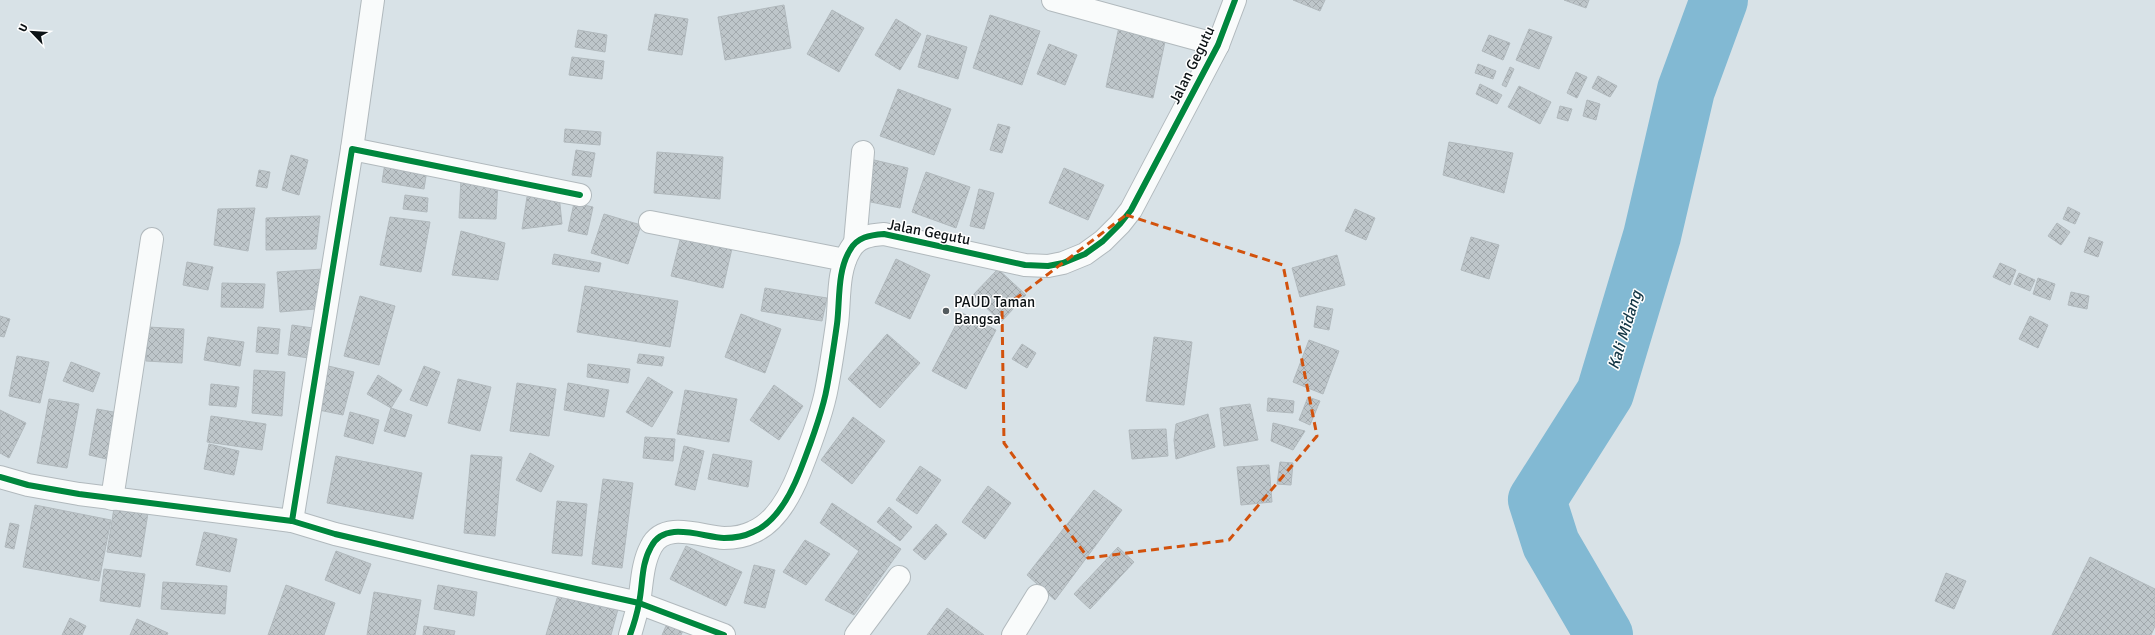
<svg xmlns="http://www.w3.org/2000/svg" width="2155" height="635" font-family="Signika,sans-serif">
<defs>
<pattern id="building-cross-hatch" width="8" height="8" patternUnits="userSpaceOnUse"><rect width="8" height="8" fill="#bec6ca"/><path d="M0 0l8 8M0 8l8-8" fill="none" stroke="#a2a9ad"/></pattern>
</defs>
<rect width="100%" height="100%" fill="#d8e2e7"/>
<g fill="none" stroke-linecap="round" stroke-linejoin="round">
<path stroke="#82b9d3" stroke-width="58" d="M1604 635 1551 544 1537 500 1605 393 1652 236 1686 90 1719 0"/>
</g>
<g fill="url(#building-cross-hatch)" stroke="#b1b9bd">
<path d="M1293 0H1325L1320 11Z"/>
<path d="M1564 0H1589L1586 8Z"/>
<path d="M784 5 791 48 725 60 718 17Z"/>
<path d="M832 10 864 28 839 72 807 54Z"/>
<path d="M655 14 688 19 682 55 648 50Z"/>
<path d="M990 15 1040 31 1022 85 973 68Z"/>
<path d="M896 19 921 34 900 70 875 55Z"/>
<path d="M1119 27 1166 37 1153 98 1106 87Z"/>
<path d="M1529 29 1552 37 1539 69 1516 60Z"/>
<path d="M578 30 607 35 605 52 575 47Z"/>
<path d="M927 35 967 47 958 79 918 67Z"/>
<path d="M1489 35 1510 43 1503 60 1482 51Z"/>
<path d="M1049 44 1077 55 1065 85 1037 74Z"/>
<path d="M572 57 604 61 602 79 569 75Z"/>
<path d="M1478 64 1496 71 1493 79 1475 73Z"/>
<path d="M1510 67 1514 69 1506 87 1502 85Z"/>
<path d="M1576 72 1587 77 1577 98 1567 93Z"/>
<path d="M1598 76 1617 86 1610 97 1592 88Z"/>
<path d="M1480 84 1502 95 1497 104 1476 94Z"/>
<path d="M1519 86 1551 102 1540 124 1508 107Z"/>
<path d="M898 89 951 109 934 155 880 136Z"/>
<path d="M1587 100 1600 104 1596 120 1583 116Z"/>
<path d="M1560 106 1572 109 1568 121 1557 118Z"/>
<path d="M998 124 1010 127 1002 153 990 150Z"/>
<path d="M565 129 601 132 600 145 564 142Z"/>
<path d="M1449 142 1513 153 1504 193 1443 175Z"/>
<path d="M576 150 595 153 591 177 572 175Z"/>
<path d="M657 152 723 157 720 199 654 193Z"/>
<path d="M291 155 308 160 299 195 282 190Z"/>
<path d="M870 159 908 168 900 208 861 200Z"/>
<path d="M385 163 427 170 424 189 382 182Z"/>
<path d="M1064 168 1104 185 1088 220 1049 203Z"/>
<path d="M259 170 270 172 267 188 256 186Z"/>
<path d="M926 172 970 187 956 228 912 212Z"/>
<path d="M461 179 498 181 496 219 459 218Z"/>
<path d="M979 189 994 193 984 229 970 226Z"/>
<path d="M405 195 428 198 427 212 403 209Z"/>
<path d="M559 195 562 224 522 229 527 197Z"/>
<path d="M574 203 593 207 587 235 568 231Z"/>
<path d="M2068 207 2080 213 2075 224 2063 219Z"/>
<path d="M255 208 248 251 214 245 218 209Z"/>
<path d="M1355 209 1375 218 1366 240 1345 231Z"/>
<path d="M604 214 641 225 628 264 591 253Z"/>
<path d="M320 216 316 249 266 250V218Z"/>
<path d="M390 217 430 222 421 272 380 265Z"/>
<path d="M2057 223 2070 232 2061 245 2048 236Z"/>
<path d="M461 231 505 243 498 280 452 275Z"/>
<path d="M682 232 733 244 723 288 671 276Z"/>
<path d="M1471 237 1499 245 1489 279 1461 270Z"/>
<path d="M2089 237 2103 242 2098 257 2084 252Z"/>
<path d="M554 254 601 263 599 272 552 264Z"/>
<path d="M1337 255 1345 285 1300 297 1292 268Z"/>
<path d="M896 259 930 275 910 319 875 303Z"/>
<path d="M187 262 213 267 208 290 183 285Z"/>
<path d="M2000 263 2016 270 2010 285 1993 277Z"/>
<path d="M323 269 326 308 280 312 277 272Z"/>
<path d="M998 269 1026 295 1001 322 973 295Z"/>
<path d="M2019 273 2035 280 2030 291 2014 284Z"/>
<path d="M2038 278 2055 284 2050 300 2033 294Z"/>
<path d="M222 283 265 284 263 308 221 307Z"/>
<path d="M585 286 678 301 670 347 577 332Z"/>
<path d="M765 288 827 298 822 321 761 311Z"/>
<path d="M2071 292 2089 296 2087 309 2068 305Z"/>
<path d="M360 296 395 306 379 365 344 356Z"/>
<path d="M1317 306 1333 309 1329 330 1314 327Z"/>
<path d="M962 313 996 330 966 389 932 371Z"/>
<path d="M741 314 781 329 765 373 725 357Z"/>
<path d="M0 316 10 319 4 337 0 336Z"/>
<path d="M2030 316 2048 325 2038 348 2019 339Z"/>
<path d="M292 325 313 328 309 358 288 355Z"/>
<path d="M148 327 184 329 182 363 146 361Z"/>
<path d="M258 327 280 329 278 354 256 352Z"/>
<path d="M887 334 920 363 880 408 848 379Z"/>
<path d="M208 337 244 342 240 366 204 360Z"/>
<path d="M1154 337 1192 342 1184 405 1146 401Z"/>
<path d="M1309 340 1339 351 1323 394 1293 382Z"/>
<path d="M1022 344 1036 353 1027 368 1012 359Z"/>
<path d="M639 354 664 357 662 366 637 363Z"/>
<path d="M17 356 49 362 40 403 9 396Z"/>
<path d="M71 362 100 373 93 392 63 381Z"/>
<path d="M588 364 630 369 628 383 587 377Z"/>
<path d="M324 365 354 372 343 415 314 409Z"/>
<path d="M424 366 440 372 427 406 410 400Z"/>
<path d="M254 370 285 372 282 416 252 413Z"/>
<path d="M378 375 402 390 391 408 367 394Z"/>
<path d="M648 377 673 392 652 427 626 412Z"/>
<path d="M458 379 491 387 480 431 448 423Z"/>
<path d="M517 383 556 389 549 436 510 431Z"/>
<path d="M568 383 609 390 604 417 564 410Z"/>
<path d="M211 384 239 387 236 407 209 405Z"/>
<path d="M774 385 803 406 779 440 750 420Z"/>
<path d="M685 390 737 399 729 442 677 434Z"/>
<path d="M1308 397 1320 401 1310 425 1299 420Z"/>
<path d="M1268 398 1294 401 1293 413 1267 411Z"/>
<path d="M49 399 79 404 67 468 37 463Z"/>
<path d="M1250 404 1258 440 1224 446 1220 408Z"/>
<path d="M391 408 412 415 405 437 384 431Z"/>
<path d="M97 409 119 413 111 460 89 455Z"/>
<path d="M0 410 26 423 9 458 0 453Z"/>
<path d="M350 412 379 420 373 444 344 436Z"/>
<path d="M1208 414 1215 447 1176 459 1174 440 1176 424Z"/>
<path d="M211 416 266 424 262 450 207 442Z"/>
<path d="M853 417 885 441 852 484 821 460Z"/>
<path d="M1273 423 1305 431 1293 450 1271 441Z"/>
<path d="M1166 429 1168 456 1132 459 1129 430Z"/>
<path d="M645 437 675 439 673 461 643 458Z"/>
<path d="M209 444 239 451 234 475 204 469Z"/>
<path d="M684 446 704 451 695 490 675 485Z"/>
<path d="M530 453 554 466 541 492 516 480Z"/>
<path d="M713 454 752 461 748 487 708 479Z"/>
<path d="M471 455 502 457 495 536 464 533Z"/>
<path d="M336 456 422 473 413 519 327 503Z"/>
<path d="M1280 462 1293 463 1291 485 1277 484Z"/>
<path d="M1269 465 1272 502 1241 505 1237 467Z"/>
<path d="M920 466 941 480 917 514 896 500Z"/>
<path d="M603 479 633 483 622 568 592 564Z"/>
<path d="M988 486 1011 503 985 539 962 522Z"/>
<path d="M1094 490 1122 510 1055 600 1027 575Z"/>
<path d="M557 501 587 504 582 556 552 553Z"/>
<path d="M832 503 901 549 854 615 825 600 859 551 820 523Z"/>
<path d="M35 505 111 520 99 581 23 567Z"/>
<path d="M889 507 912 527 900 541 877 522Z"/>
<path d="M114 508 148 513 141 557 107 552Z"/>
<path d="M10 523 19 525 14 549 5 547Z"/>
<path d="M936 524 947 534 925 560 913 550Z"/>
<path d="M204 532 237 539 230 572 196 565Z"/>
<path d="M805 540 830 554 806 585 783 572Z"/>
<path d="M686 546 742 572 726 606 670 579Z"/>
<path d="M1118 547 1134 562 1090 609 1074 594Z"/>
<path d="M336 551 371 564 360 594 325 580Z"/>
<path d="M2090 557 2155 589V626L2151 635H2052Z"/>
<path d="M754 565 775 570 765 608 744 603Z"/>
<path d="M104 569 145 574 140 607 100 601Z"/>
<path d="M1946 573 1966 581 1954 609 1935 601Z"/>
<path d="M163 582 227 586 225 614 161 609Z"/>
<path d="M286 585 335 603 324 635H268Z"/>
<path d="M438 585 477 592 474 616 434 609Z"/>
<path d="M374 592 421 600 415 635H367Z"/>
<path d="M559 592 618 609 611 635H546Z"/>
<path d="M947 608 984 635H927Z"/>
<path d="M670 617 686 624 681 635H662Z"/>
<path d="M70 618 86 626 82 635H62Z"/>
<path d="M137 619 168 633 167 635H130Z"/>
<path d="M424 626 455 631 454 635H423Z"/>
</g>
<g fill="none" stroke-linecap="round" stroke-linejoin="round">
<g stroke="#b1b9bd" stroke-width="24">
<g id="minor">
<path d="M1053 0 1218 45"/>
<path d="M352 149 373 0"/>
<path d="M650 222 845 260"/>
<path d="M855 243 863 152"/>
<path d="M112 499 152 239"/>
<path d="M292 521 352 149 580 195"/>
<path d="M630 635 639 603 724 635"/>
<path d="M856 635 899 577"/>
<path d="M1013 635 1037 596"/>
</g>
</g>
<g stroke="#b1b9bd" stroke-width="24">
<path id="tertiary" d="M0 477 28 485 79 494 292 521 335 534 477 567 639 603C642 584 642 564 651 547 664 520 702 537 724 538 733 538 745 536 753 532 777 522 791 494 800 471 809 448 823 410 827 387 831 366 834 345 837 324 840 301 837 271 850 250 857 237 870 235 884 234L1025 265 1048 266 1063 263 1085 254 1103 241 1120 224 1131 210 1218 45 1235 0"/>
</g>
<use href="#minor" stroke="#f9fbfb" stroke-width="22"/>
<use href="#tertiary" stroke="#f9fbfb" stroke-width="22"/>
<g stroke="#fff" stroke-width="8">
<g id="cycleway">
<path d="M0 477 28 485 79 494 292 521 335 534 477 567 639 603 724 635"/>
<path d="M292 521 352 149 580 195"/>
<path d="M630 635C634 624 637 614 639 603 643 584 641 564 651 547 664 520 702 537 724 538 733 538 745 536 753 532 777 522 791 494 800 471 809 448 823 410 827 387 831 366 834 345 837 324 840 301 837 271 850 250 857 237 870 235 884 234L1025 265 1048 266 1063 263 1085 254 1103 241 1120 224 1131 210 1218 45 1235 0"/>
</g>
</g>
<use href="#cycleway" stroke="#00873e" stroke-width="6"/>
</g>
<path fill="none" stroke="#d2520d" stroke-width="3" stroke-dasharray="8 5" stroke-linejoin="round" d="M1126 215 1283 265 1317 436 1229 540 1088 558 1004 443 1002 309Z"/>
<circle fill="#535b5e" stroke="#fff" stroke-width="1.5" cx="946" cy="311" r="4"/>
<g text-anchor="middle" stroke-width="3" stroke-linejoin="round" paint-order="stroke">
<g font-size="15" fill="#0c1215" stroke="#fff">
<text transform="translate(1192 65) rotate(-64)" y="5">Jalan Gegutu</text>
<text transform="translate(929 232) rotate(11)" y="5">Jalan Gegutu</text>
</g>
<g font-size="15" fill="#0c1215" stroke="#fff" text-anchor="start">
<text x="954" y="307">PAUD Taman<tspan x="954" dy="17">Bangsa</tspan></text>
</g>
<g font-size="16" font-style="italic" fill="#143746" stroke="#fff">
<text transform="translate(1624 330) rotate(-73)" y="6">Kali Midang</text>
</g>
</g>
<g transform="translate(32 32) rotate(295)" stroke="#ffffff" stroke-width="3" paint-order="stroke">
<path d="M0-3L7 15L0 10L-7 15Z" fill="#0c1215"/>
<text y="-6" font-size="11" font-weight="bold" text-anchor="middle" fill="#0c1215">U</text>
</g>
</svg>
